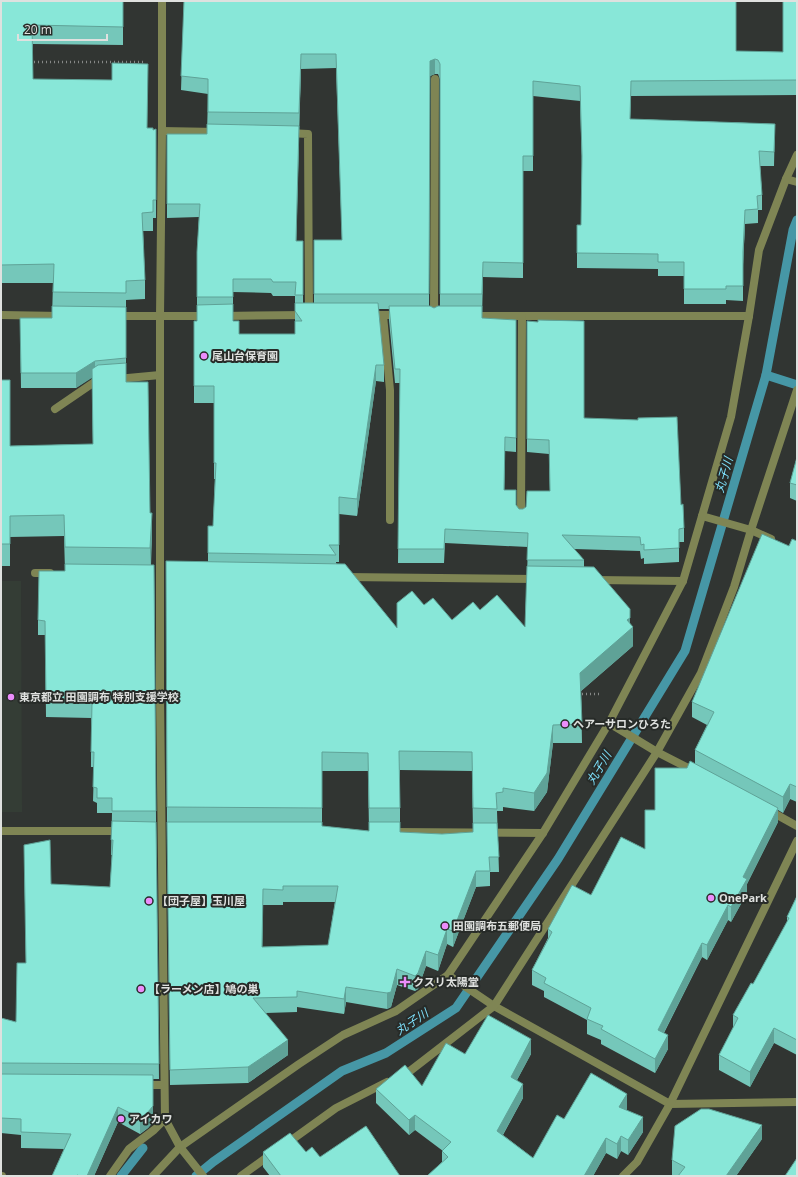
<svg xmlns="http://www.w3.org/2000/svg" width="798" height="1177" font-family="'Open Sans','Noto Sans JP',sans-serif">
<rect width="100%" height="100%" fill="#313532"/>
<path fill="#343d35" d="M1 581H21L22 812H1Z"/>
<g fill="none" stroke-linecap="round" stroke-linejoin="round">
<g stroke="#4697a6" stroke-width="9">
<path d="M766 375 797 385"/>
<path d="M121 1176 143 1148"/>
<path d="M196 1176 213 1162 342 1071 386 1053 456 1008 558 859 685 651 766 375 793 230 797 220"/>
</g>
<g stroke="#858886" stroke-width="2.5" stroke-dasharray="1 3" stroke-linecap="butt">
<path d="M30 62H143"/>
<path d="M578 694H601"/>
</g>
<g stroke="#7f8554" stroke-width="8">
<path d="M434 316 435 79"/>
<path d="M117 379 160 375"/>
<path d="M55 409 96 381 101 380"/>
<path d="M35 573H50"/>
<path d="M345 577 538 579"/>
<path d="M595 580 683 581"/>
<path d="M144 1085H164"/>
<path d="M1 1176H2"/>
<path d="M110 1176 129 1149 154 1130 165 1119"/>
</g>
<g stroke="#7f8554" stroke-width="8">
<path d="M162 1V131L160 317V696L165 1119 180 1147 203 1176"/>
<path d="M162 131 218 132"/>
<path d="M289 133 308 134 309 313"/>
<path d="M786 179 797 182"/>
<path d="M1 315 62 316"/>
<path d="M370 315H400"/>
<path d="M383 315 390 390V520"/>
<path d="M116 316H208"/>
<path d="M222 316 306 315"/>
<path d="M472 316H749"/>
<path d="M702 516 751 530 771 539"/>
<path d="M521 518 522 316"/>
<path d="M609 723 657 752 696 772"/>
<path d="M770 811 797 826"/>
<path d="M1 831H122"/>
<path d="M394 832 543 833"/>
<path d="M448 975 494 1006 670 1104 797 1102"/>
<path d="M401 1075 410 1071 494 1006 657 752 701 673 734 587 751 530 797 390"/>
<path d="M286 1144 336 1108 387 1082"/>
<path d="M153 1176 180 1147 299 1064 343 1035 396 1011 448 975 543 833 609 723 683 581 731 417 749 316 759 250 786 179 797 155"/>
<path d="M241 1176 270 1155"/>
<path d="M623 1176 637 1162 670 1104 797 841"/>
</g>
</g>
<g fill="#75c7ba" fill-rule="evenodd">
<path d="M1 1H123V45L33 44V79L148 128 153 130 156 129V218H153V231H143L145 280V299L126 300V382L150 513 152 534 151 565H154L156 822 159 1079H153V1122L148 1128 140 1134 118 1122 94 1176H52L64 1149 21 1148V1135L1 1133V1018L16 1022 26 963 24 845 51 884 110 887 112 855H111L112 813H97V803L93 801 94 767H91V718L46 717 45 635H38V620L65 571 64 536 10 537V566H1V380L10 446 93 444 92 377 76 388H21L20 318H52L53 283H1Z"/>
<path d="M184 1 736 51 783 52 797 1V95L631 96 630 119 775 124 774 166H760L762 195V210H758V223L745 224 743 264V301L726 300V304H684V276H658V269L577 268V225H581L582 166 580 101 533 96V171H523V278L483 277 482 318 516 320V452L505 451 504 490 519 509H523L550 491 549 454 527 452V321L584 418 681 505 684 528V542H679V562L644 564V558L641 559 640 551 574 549 584 560V567L630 624 633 646 581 691 582 743H553L547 792 534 811 503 807V811H497L499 872H490V886L476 887 453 947 447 944 438 971 426 966 418 989 415 991 397 985 391 1007 387 1009 346 1002 344 1014 297 1007V1012L266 1013 288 1055 248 1083 170 1085 167 826 166 561 208 562V526H213L215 479H214V403H194V321H197V252L199 217 167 218V134H207L208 94 181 90ZM336 68 342 240H314V303H303V241H296L301 69ZM435 74H438L440 79V306L434 308 429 306 430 79V76ZM233 292 271 293 273 296H295V334H239L233 321ZM378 309H389V320L395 383H400L398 563H444L445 543 528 547 525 627 480 610 452 620 424 605 397 628 336 563V562H339V514L357 516 376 381 384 382V365ZM400 770 472 771 473 832 442 834 400 832ZM322 771H368L369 831 322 826ZM283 902H335L328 945 262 947 263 905H283Z"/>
<path d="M797 457V501L790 498V483Z"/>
<path d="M797 528V802L790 799 783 813 778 810V822L747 884V893L731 922 728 920 707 960 702 957 664 1033 668 1049 655 1073 601 1044V1040L587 1034V1020L544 997V991L532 985V970L548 938V929L591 895 645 849 655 810 687 768 695 764V750L707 725 692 717V702L789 546 796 541V529Z"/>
<path d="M797 896V1055L774 1043 750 1087 719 1070V1055L733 1028V1015L753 984 787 922V917Z"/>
<path d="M465 1054H531L517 1080 523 1098 503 1135 533 1158 564 1119 627 1109 626 1110 643 1132 628 1155 621 1151 617 1159 606 1153 593 1176H427L442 1162V1151H443L415 1130 409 1135 376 1103V1089L422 1086Z"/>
<path d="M762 1139 736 1176H675L672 1175V1160Z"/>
<path d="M263 1152H306L320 1157 400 1176H270L263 1167Z"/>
</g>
<g fill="#5fa297">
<path d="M301 54V69L299 128V113Z"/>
<path d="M435 59V74L430 76V79L429 309 430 64V61Z"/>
<path d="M299 126V139L296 254V241Z"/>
<path d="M745 210V224L743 267V252Z"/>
<path d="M95 361V376L76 388V373Z"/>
<path d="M376 365V381L357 516V499Z"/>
<path d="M505 437V451L504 504V490Z"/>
<path d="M152 513V534L150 569V548Z"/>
<path d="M630 618V630L633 627V646L580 692V673L627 620Z"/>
<path d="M553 725V743L547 792 534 811V793Z"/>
<path d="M790 784V799L783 813V797Z"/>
<path d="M778 808V822L747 884V893L731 922V907L743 877Z"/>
<path d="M476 871V887L453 947V931Z"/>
<path d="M263 889V905L262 962V947Z"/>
<path d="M728 905V920L707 960V945Z"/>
<path d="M447 929V944L438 971V955Z"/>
<path d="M702 943V957L658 1044V1030Z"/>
<path d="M426 951V966L418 989 415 991V976Z"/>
<path d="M397 969V985L391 1007 387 1009V993Z"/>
<path d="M346 987V1002L344 1014V999Z"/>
<path d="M774 1028V1043L750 1087V1072Z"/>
<path d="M668 1035V1049L655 1073V1059Z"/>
<path d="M531 1039V1054L511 1091V1077Z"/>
<path d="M288 1040V1055L248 1083V1067Z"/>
<path d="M153 1075V1122L148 1128 140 1134V1118Z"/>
<path d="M523 1084V1098L497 1145V1131Z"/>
<path d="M627 1094V1109L619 1122V1107Z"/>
<path d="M118 1107V1122L94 1176H87Z"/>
<path d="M415 1115V1130L409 1135V1120Z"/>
<path d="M643 1117V1132L628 1155V1140Z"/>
<path d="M762 1125V1139L736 1176H726Z"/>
<path d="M621 1136V1151L617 1159V1144Z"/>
<path d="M606 1138V1153L593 1176H584Z"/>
</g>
<g fill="#88e7d8" stroke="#5fa297" fill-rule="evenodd">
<path d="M1 1H123V27L32 25 33 79 112 80V63L148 64 147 128H153V130L156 129V200H153V212L142 213 145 280 126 281V293L53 292 54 264 1 265Z"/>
<path d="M184 1H736V51L783 52V1H797V80L631 81 630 119 775 124 774 152 759 151 762 195 757 196 758 209 745 210 743 252V286H726V289H684V262H658V254L577 253V225H581L582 156 580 86 533 81V156H523V263L483 262 482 294H440V64L438 60 435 59 430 61V64L429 294H314V240H342L336 54H301L299 113 208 112V79L181 76Z"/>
<path d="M207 124 299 126 296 241H303V295H295L296 282H273L271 279H233V297H197V252L200 204H167V134H207Z"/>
<path d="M295 303H378L384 365H376L357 499 339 497V545H329L336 555 208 553V526H213L216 463H214V386H194V321H197V305L233 304V321H239V334H295V321H302L295 311Z"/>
<path d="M52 306 126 307V358L95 361 76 373H21L20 318H52Z"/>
<path d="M389 306H430L434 308 438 306H482V318L516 320V438L505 437 504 490H516V505L519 509H523L526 507 527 491H550L549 440 527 439V321L538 322V320L584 321V418L638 420V418L677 417 681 505 683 504 684 528 679 529V548L644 550V544L641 545 640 537 562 535 584 560H527L528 533 445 529 444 549H398L400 369H395Z"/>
<path d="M126 363V382H148L150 513H152L150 548 65 547 64 515 10 516V544H1V380H10V446L93 444 92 369 98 365Z"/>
<path d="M797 457V485L790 483Z"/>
<path d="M762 534 789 546 792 539 797 541V787L790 784 783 797 695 750 714 712 692 702Z"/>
<path d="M166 561 345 564 397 628V603L412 591 424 605 433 598 452 620 473 602 480 610 497 595 525 627 527 566 594 567 630 609V618L627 620 633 627 580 673 582 724 553 725 547 773 534 793 503 788V792L496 793 497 809 473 808 472 752 399 751 400 808H369L368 753 322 752V808L167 807Z"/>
<path d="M65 564 154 565 156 811H112V798H97V788L93 787 94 752H91L92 703 46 702 45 621 38 620 39 571H65Z"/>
<path d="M690 761 778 808 743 877 747 879 731 907 728 905 707 945 702 943 658 1030 668 1035 655 1059 601 1029 603 1026 587 1019 591 1008 544 983 546 978 532 970 552 932 548 929 572 885 591 895 621 837 645 849V810H655V768H687Z"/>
<path d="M112 821 156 822 159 1064 1 1063V1018L16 1022 17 963H26L24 845 50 840 51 884 110 887 113 840H111Z"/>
<path d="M167 822H322V826L369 831V822H400V832L442 834 473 832V823H497L499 857H489L490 871H476L453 931 447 929 438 955 426 951 418 973 415 976 397 969 391 992 387 993 346 987 344 999 297 991V997L253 998 288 1040 248 1067 170 1070ZM283 886H338L328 945 262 947 263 889 283 890Z"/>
<path d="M797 896V1040L774 1028 750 1072 719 1055 738 1018 733 1015 751 983 753 984 789 918 787 917Z"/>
<path d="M488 1015 531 1039 511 1077 523 1084 497 1131 533 1158 557 1115 564 1119 591 1073 627 1094 619 1107 643 1117 628 1140 621 1136 617 1144 606 1138 584 1176H427L448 1157 442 1151 451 1142 415 1115 409 1120 376 1089 405 1065 422 1086 446 1043 465 1054Z"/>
<path d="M1 1074 153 1075V1106L148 1112 140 1118 118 1107 87 1176H80L77 1175V1176H52L71 1134 21 1132V1119L1 1118Z"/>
<path d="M701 1109H709L762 1125 726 1176H678L685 1167 672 1160 675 1126Z"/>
<path d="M366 1126 400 1176H281L263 1152 290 1133 306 1152 312 1147 320 1157Z"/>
<path d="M797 1158V1176H785Z"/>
</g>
<g fill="#eb8dfb" stroke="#272b28" stroke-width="1.5">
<circle cx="204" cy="356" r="4"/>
<circle cx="11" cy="697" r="4"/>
<circle cx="565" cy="724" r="4"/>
<circle cx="711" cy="898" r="4"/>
<circle cx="149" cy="901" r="4"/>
<circle cx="445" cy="926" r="4"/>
<path d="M403 976h4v4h4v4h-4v4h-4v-4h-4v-4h4z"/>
<circle cx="141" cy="989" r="4"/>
<circle cx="121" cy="1119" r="4"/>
</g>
<g text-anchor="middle" stroke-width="4" stroke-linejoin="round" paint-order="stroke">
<g font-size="11" font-weight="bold" fill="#dfe1df" stroke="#272b28" text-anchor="start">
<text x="212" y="360">尾山台保育園</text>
<text x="19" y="701">東京都立 田園調布 特別支援学校</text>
<text x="573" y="728">ヘアーサロンひろた</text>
<text x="719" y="902">OnePark</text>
<text x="157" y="905">【団子屋】玉川屋</text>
<text x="453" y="930">田園調布五郵便局</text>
<text x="413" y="986">クスリ太陽堂</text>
<text x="149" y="993">【ラーメン店】鳩の巣</text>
<text x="129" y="1123">アイカワ</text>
</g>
<g font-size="12" font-style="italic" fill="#7ddef9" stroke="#272b28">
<text transform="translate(724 475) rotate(-74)" y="4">丸子川</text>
<text transform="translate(599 768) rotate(-59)" y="4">丸子川</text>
<text transform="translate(412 1022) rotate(-33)" y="4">丸子川</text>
</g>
</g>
<rect width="798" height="1177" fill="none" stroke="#dfe1df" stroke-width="4"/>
<path d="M18 34v6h89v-6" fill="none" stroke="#dfe1df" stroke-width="2"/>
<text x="24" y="34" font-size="12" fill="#dfe1df" stroke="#272b28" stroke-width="3" paint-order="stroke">20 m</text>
</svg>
